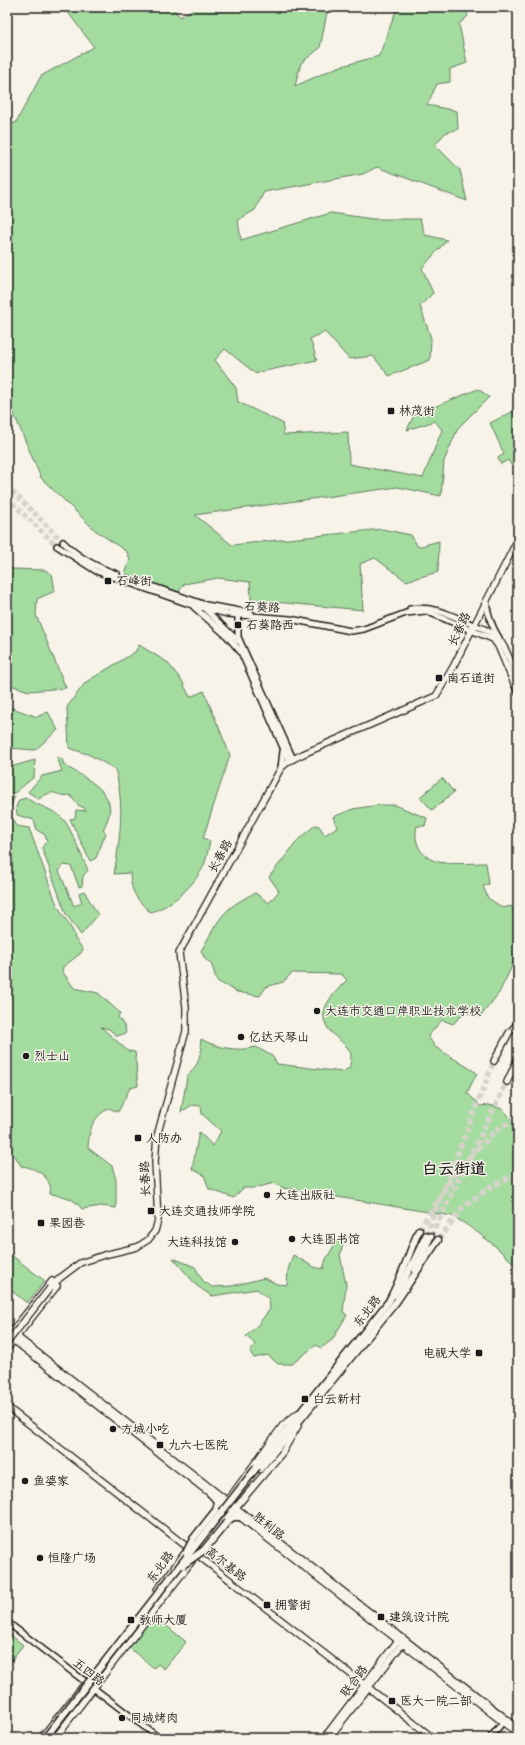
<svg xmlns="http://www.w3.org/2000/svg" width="525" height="1745" font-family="Delius,'LXGW WenKai TC',sans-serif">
<rect width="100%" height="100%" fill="#f7f3e8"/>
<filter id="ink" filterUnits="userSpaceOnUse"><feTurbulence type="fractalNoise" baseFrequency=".025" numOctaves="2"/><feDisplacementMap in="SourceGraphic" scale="8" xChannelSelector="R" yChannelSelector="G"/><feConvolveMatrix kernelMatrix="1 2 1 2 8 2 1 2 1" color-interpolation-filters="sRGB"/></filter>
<g filter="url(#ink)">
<g fill="#a4dca0" stroke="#607c5e">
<path d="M64 7H172L180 17 197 7H328L320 48 301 63 295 86 338 67 379 56 396 11 400 7H465L468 16 459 24 467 63 450 69V82L437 84 427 105 457 111 458 129 445 133 435 145 460 170 467 201 377 167 363 174 264 192 255 210 238 220 241 240 331 213 373 219H420L425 235 447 240 422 268 433 293 420 306 431 338 430 360 389 376 373 356 349 359 325 332 310 339 317 360 260 372 256 374 225 349 215 360 236 388 238 402 282 423 284 435 348 432 349 464 423 478 442 430 435 421 407 430 414 415 478 389 489 397 458 428 444 461 441 496 398 487 195 515 232 545 382 529 411 535 418 547 439 541 438 572 406 581 375 558 360 564 363 610 251 600 250 582 218 578 184 584 179 592 125 574 130 560 127 552 95 530 41 478 13 412 7 413V117L15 124 41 76 94 47Z"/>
<path d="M518 409V462L511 465 508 460 501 464 498 458 504 454 490 423Z"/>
<path d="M7 561 12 569 45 570 52 574 55 591 37 599 36 615 66 688 29 691 7 684Z"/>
<path d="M139 645 167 662 182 681 190 697 204 691 230 755 203 838 210 841C208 849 207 858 204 865 196 884 170 908 150 912 136 899 131 892 130 873L114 874C120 839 125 804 115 769L90 755 69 748 67 707 86 682 135 652Z"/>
<path d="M7 706 37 717 48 712 58 730 35 750 7 748Z"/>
<path d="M57 757 62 759 64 765C81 776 115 790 109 815 108 820 105 825 103 830L106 833 96 858 90 861 70 819 75 818 76 810 86 811 84 808 78 805 70 795C55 798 57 786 39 799L28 792 42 776 62 771Z"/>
<path d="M35 760 34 777 16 792 7 795V768Z"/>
<path d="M442 778 454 792 432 810 420 797Z"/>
<path d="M15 796 9 811 16 826 29 828 57 905 74 933 75 939 83 949 81 953 63 967 62 971 74 988 98 993 120 1013 118 1017 125 1027 126 1033 117 1036 109 1029 101 1027 128 1051 135 1052 138 1086 130 1088 118 1112 109 1108C92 1118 89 1129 88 1148L112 1166 116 1180V1208L101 1206 82 1209C73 1197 64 1196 50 1194 50 1192 51 1187 50 1185 46 1173 32 1167 21 1166L15 1156 7 1151V800Z"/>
<path d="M26 798C37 806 55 809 64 820 72 830 82 858 88 870L83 876 82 886 79 887 71 866 63 865 59 871 74 906 82 903 79 893 84 891 98 915 81 935 66 914 42 848 47 840 45 835 37 830 34 820 17 815 16 807 19 800Z"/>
<path d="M379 805H395L427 818 425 826H417C413 841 420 856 435 861 446 865 473 863 486 863L489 884 483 886 488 898 503 908 511 906 518 921V942L512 966 499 993 480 1017 465 1012 453 1024 442 1020 428 1036 435 1047 477 1073 467 1093 481 1106 488 1105 503 1109 518 1128V1268C499 1248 477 1230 452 1216L283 1188 274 1183 255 1188H243L234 1198 209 1189 204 1175 192 1169 199 1132 213 1146 221 1131 202 1114 201 1106 192 1105 181 1112 187 1077 197 1064 202 1048 200 1046 201 1039C217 1048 238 1052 256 1047L272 1056 277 1064 343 1072 350 1067C350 1064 351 1059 351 1055 349 1047 343 1043 337 1038 311 1016 328 999 347 980L341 974 292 973 283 982 266 987 260 996 237 992 217 981 211 963 205 959 201 951C219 920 221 909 255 893L269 903 279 891 269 877 299 839 315 825 319 826 325 835 337 827 333 817 353 809Z"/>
<path d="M337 1241H344L340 1255 346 1285 343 1312 347 1315 332 1340 321 1348 316 1345 292 1364H278L268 1355 254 1358 250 1352 255 1344 246 1336 257 1326 270 1309 269 1299 257 1289 212 1296 197 1286 173 1258 195 1267 203 1281 212 1287 232 1286 264 1278 277 1284 287 1285 288 1270 293 1255 314 1267 323 1269 326 1259Z"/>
<path d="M7 1252 45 1281 27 1303 7 1287Z"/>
<path d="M154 1615 186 1642 164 1669 158 1664 154 1668 128 1647Z"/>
<path d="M7 1632 23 1645 7 1666Z"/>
</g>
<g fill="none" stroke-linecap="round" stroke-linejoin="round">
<g stroke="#d6d3c9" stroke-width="5" stroke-dasharray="5 2.5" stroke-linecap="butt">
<path d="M7 486 63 542"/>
<path d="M7 498 57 546"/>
</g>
<g stroke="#d6d3c9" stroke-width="5.5" stroke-dasharray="5.5 3" stroke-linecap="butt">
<path d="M426 1235 494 1061"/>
<path d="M431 1236 507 1082"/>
</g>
<g stroke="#d6d3c9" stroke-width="6" stroke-dasharray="6 3" stroke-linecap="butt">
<path d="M419 1230 457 1171 495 1131 518 1118"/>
<path d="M438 1240 464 1206 492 1186 518 1174"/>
</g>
<g stroke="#1c1c1c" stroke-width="8">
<path id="tertiary" d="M490 1738 503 1722"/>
</g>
<g stroke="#1c1c1c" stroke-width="8">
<g id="secondary">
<path d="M63 542C79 558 96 567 117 574"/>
<path d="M57 546 96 571 189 604 227 614 290 619 351 631 364 629 406 613 426 611 471 630"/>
<path d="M140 582 206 605 251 613"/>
<path d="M486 601C488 615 491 626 499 638"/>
<path d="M194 607 227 636 241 652 289 761"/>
<path d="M205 609 238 641"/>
<path d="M410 609C434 605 452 616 474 625"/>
<path d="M238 613V637L293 759"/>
<path d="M281 768 283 751"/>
<path d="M7 1622 159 1738"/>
</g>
</g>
<g stroke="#1c1c1c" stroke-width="8">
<g id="primary">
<path d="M474 625C506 635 506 652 518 680"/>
<path d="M471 630 493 639 498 646 518 693"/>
<path d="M494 1061 509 1033 518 1023"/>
<path d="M507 1082 518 1058"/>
<path d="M415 1270 431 1236"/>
<path d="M50 1288 60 1278 80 1263 104 1255 137 1247 148 1240 155 1231 158 1220 155 1162 157 1136 186 1031V1007L179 953 281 768 289 761 303 754 436 696 453 667 518 539"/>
<path d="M394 1295 403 1283 426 1235"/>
<path d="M7 1329 518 1728"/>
<path d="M7 1335 518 1734"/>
<path d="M9 1335 52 1281"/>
<path d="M7 1349 57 1286"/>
<path d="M7 1407 433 1738"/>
<path d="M225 1504 283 1425 298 1413"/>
<path d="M203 1546 282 1453 298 1426"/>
<path d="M157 1590 188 1549"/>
<path d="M41 1738 87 1681"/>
<path d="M55 1738 192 1561"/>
<path d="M324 1738 399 1639"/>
<path d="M329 1738 404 1642"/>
</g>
</g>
<g stroke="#1c1c1c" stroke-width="9">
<g id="trunk">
<path d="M257 1467 389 1301C402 1277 408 1255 419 1230"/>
<path d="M260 1469 396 1302 438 1240"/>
<path d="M210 1493 218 1502 216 1510"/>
<path d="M228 1521 233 1517H241"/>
</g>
</g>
<use href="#tertiary" stroke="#f7f3e8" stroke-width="4.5"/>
<use href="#secondary" stroke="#f7f3e8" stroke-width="5"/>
<use href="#primary" stroke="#f7f3e8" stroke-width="5.5"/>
<use href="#trunk" stroke="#f7f3e8" stroke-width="6"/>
<g stroke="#1c1c1c" stroke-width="8" stroke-linecap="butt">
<path id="primary-bridge" d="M7 1343 50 1288"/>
</g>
<g stroke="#1c1c1c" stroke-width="9" stroke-linecap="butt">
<g id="trunk-bridge">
<path d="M186 1553 193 1539 216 1510"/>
<path d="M183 1565 204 1550 228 1521"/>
<path d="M45 1738 257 1467"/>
</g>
</g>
<use href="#primary-bridge" stroke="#f7f3e8" stroke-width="5.5"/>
<use href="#trunk-bridge" stroke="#f7f3e8" stroke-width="6"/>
</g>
</g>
<g fill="#1c1c1c" stroke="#f7f3e8" stroke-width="1.5">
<rect x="387" y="407" width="8" height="8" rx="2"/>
<rect x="104" y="577" width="8" height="8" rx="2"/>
<rect x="234" y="621" width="8" height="8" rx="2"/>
<rect x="435" y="674" width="8" height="8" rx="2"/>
<circle cx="317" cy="1011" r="4"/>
<circle cx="241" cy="1037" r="4"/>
<circle cx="26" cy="1056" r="4"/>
<rect x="134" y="1134" width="8" height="8" rx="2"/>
<circle cx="267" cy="1195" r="4"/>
<rect x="147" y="1207" width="8" height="8" rx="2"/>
<rect x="37" y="1219" width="8" height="8" rx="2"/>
<circle cx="292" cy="1239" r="4"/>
<circle cx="235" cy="1242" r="4"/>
<rect x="475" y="1349" width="8" height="8" rx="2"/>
<rect x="301" y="1395" width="8" height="8" rx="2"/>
<circle cx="113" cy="1429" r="4"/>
<rect x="156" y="1441" width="8" height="8" rx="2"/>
<circle cx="25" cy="1481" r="4"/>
<circle cx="40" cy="1558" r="4"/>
<rect x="263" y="1601" width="8" height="8" rx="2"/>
<rect x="377" y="1613" width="8" height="8" rx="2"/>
<rect x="127" y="1616" width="8" height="8" rx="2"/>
<rect x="388" y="1697" width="8" height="8" rx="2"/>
<circle cx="122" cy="1718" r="4"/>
</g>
<g text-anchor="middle" stroke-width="3" stroke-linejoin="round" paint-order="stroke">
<g font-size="12" fill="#1c1c1c" stroke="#f7f3e8" text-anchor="start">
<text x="399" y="415">林茂街</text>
<text x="116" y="585">石峰街</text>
<text x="246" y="629">石葵路西</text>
<text x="447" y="682">南石道街</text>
<text x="325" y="1015">大连市交通口岸职业技术学校</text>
<text x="249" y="1041">亿达天琴山</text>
<text x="34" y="1060">烈士山</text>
<text x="146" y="1142">人防办</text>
<text x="275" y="1199">大连出版社</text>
<text x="159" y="1215">大连交通技师学院</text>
<text x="49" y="1227">果园巷</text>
<text x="300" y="1243">大连图书馆</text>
<text x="227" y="1246" text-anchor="end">大连科技馆</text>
<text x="471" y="1357" text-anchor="end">电视大学</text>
<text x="313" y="1403">白云新村</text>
<text x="121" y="1433">方城小吃</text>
<text x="168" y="1449">九六七医院</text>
<text x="33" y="1485">鱼婆家</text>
<text x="48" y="1562">恒隆广场</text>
<text x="275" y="1609">拥警街</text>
<text x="389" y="1621">建筑设计院</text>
<text x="139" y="1624">教师大厦</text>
<text x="400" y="1705">医大一院二部</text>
<text x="130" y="1722">同城烤肉</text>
</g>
<g font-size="12" fill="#1c1c1c" stroke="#f7f3e8">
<text transform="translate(262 607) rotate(3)" y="4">石葵路</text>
<text transform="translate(459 629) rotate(-64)" y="4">长春路</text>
<text transform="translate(220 856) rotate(-61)" y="4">长春路</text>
<text transform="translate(145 1179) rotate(-92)" y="4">长春路</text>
<text transform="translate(367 1311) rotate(-52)" y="4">东北路</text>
<text transform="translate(269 1526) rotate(39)" y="4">胜利路</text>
<text transform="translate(226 1564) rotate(38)" y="4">高尔基路</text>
<text transform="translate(160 1567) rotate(-53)" y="4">东北路</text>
<text transform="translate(89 1672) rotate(38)" y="4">五四路</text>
<text transform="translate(354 1681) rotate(-53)" y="4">联合路</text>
</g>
<g font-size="16" font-weight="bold" fill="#1c1c1c" stroke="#f7f3e8">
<text x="454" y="1174">白云街道</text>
</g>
</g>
<rect width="525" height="1745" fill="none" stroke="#f7f3e8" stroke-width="24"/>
<rect x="12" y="12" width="501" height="1721" fill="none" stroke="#1c1c1c" stroke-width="1.5" filter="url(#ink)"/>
</svg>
